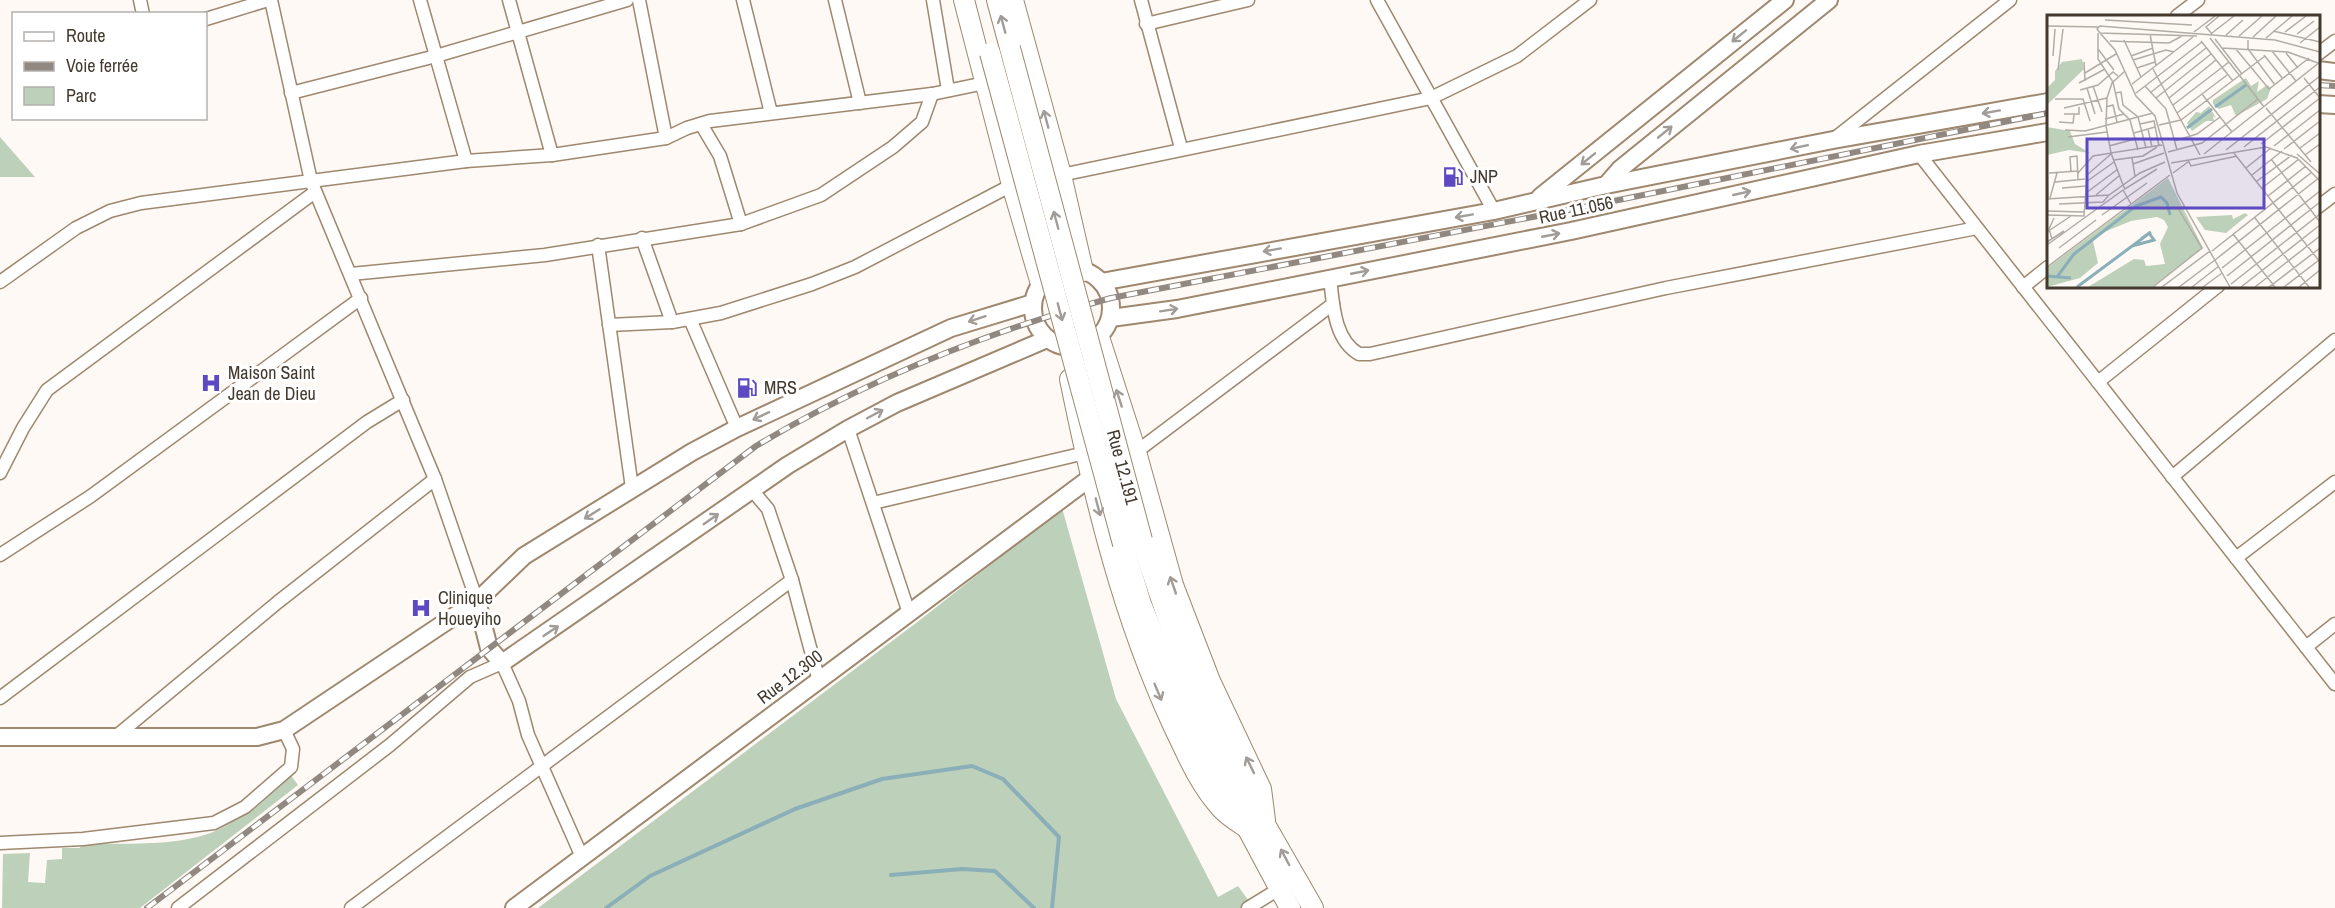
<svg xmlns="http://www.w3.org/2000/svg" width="2335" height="908" font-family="'Archivo Narrow',sans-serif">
<rect width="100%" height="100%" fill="#fef9f4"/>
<g fill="#bdd1ba">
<path d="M0 137 35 177H0Z"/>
<path d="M1062 508 1116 699 1218 897 1238 886 1254 908H538L920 620Z"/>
<path d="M290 774 298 785 140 908H2L3 854 30 853 28 882 45 883 47 860 62 859V848H80L81 844C122 843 175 847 213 832 237 823 271 791 290 774Z"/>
</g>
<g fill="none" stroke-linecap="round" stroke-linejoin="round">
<g stroke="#8aafb8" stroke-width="4">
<path d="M891 875 962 869 995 871 1034 908"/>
<path d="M606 908 650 876 795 809 882 779 972 766 1003 779 1059 837 1052 908"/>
</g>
<g stroke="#9e886f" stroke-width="15">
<g id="street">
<path d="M140 0 143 14"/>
<path d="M271 0 311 181 466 161 552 155 666 138 687 128 710 121 932 94 985 83"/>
<path d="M420 0 466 161"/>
<path d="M509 0 552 155"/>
<path d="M639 0 666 138"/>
<path d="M743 0 771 113"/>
<path d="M835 0 860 103"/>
<path d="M933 0 948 90"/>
<path d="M1141 0 1181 148"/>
<path d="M1377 0 1494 211"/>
<path d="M2177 16 2198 0"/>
<path d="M206 19 268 0"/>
<path d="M1146 24 1248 0"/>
<path d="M2318 54 2335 41"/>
<path d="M291 93 436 56 627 0"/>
<path d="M701 124 720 156 741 224"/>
<path d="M1834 139 2010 0"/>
<path d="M1919 154 2335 684"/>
<path d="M1061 175 1431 98 1517 56 1590 0"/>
<path d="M2318 207 2335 194"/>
<path d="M642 238 672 322"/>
<path d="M598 245 632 488"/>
<path d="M351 274 545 255 741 224 821 195 893 147 922 122 932 94"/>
<path d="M1330 278C1333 304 1334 340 1359 354H1370L1666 288 1977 228"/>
<path d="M0 282 76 228 110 211 141 203 311 181 435 479 477 601"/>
<path d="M2023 287 2048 267"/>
<path d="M690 319 737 428"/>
<path d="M609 325 672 322 721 313 812 284 855 267 1012 185"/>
<path d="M2098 382 2218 286"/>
<path d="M848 429 909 613"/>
<path d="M1136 452 1333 304"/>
<path d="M0 473 23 428 47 390 315 192"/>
<path d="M2172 477 2335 340"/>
<path d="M752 490 768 509 792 580 819 681"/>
<path d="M873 503 1085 453"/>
<path d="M0 555 91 496 361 298"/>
<path d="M2236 558 2335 482"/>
<path d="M2306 647 2335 624"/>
<path d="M0 698 367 422 403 400"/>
<path d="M114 738 278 602 435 479"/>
<path d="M0 843 83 839 214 823 245 807 291 767 293 749 284 730"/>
<path d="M178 908 390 745 470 677 502 663 519 701 528 735 582 857"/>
<path d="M351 908 792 580"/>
<path d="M1248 908 1279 889"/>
</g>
</g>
<g stroke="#9e886f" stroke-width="20">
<g id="secondary">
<path d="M2318 70 2335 72"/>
<path d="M2318 104 2335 105"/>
<path d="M1606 185 1620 169 1829 0"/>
<path d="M1540 197 1785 0"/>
<circle cx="1072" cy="308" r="39"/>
<path d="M1101 282 1494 211 1606 185 1833 140 2048 102"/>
<path d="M1111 318 1177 309 1571 231 1919 154 2048 132"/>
<path d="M477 601 489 648 502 663 788 465 848 429 897 403 1047 339"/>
<path d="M0 737H257L284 730 477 601 524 556 692 452 737 428 951 328 1033 303"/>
<path d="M514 908 1090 478"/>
</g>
</g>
<g stroke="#9e886f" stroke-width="22">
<g id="primary">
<path d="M964 0 1012 185 1041 284"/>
<path d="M997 0 1010 48"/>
<path d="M1013 0 1061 175 1083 271"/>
<path d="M1099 337 1136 452 1173 585 1210 681 1261 789 1265 820"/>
<path d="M1070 379C1094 497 1122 615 1173 725 1187 754 1199 784 1221 808 1229 817 1240 823 1250 830"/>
<path d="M1142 540C1160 598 1180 656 1206 711 1237 779 1276 843 1313 908"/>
<path d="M1123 544 1141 604 1184 710 1290 908"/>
</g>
</g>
<use href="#street" stroke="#fff" stroke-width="12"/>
<use href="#secondary" stroke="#fff" stroke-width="16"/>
<use href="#primary" stroke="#fff" stroke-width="20"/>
<g stroke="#918981" stroke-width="6">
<g id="rail">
<path d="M2318 85 2335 86"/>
<path d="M147 908 756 446C866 380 987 332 1111 298L1579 208 2048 113"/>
</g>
</g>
<use href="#rail" stroke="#fff" stroke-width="4" stroke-dasharray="11" stroke-linecap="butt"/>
<g stroke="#9e886f" stroke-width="22" stroke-linecap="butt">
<g id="primary-bridge">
<path id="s1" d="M1010 48 1142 540"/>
<path d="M990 53 1123 544"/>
</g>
</g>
<use href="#primary-bridge" stroke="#fff" stroke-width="20"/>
</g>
<defs><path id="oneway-shaft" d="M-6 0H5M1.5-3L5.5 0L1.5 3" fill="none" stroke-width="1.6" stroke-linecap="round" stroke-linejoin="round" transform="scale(1.5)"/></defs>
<g stroke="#a19c97">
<use href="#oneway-shaft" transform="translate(1003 24) rotate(-105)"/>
<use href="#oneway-shaft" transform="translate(1739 36) rotate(141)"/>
<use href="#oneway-shaft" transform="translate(1991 112) rotate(170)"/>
<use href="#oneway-shaft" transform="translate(1046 119) rotate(-105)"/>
<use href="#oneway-shaft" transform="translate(1665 132) rotate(-39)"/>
<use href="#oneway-shaft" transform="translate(1799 147) rotate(168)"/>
<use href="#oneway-shaft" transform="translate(1588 159) rotate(141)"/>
<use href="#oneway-shaft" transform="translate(1742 193) rotate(-13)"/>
<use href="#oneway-shaft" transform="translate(1464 216) rotate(170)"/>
<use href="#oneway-shaft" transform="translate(1056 220) rotate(-105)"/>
<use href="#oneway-shaft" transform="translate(1551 235) rotate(-11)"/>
<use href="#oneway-shaft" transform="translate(1272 250) rotate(170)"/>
<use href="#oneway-shaft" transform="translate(1360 272) rotate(-11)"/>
<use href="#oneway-shaft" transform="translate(1169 310) rotate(-9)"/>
<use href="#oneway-shaft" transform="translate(1060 312) rotate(75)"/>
<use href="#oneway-shaft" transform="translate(977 319) rotate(162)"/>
<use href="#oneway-shaft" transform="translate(1119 398) rotate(-108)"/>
<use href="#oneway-shaft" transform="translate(875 414) rotate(-28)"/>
<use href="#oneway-shaft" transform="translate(761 416) rotate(155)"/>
<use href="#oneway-shaft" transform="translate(1098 507) rotate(75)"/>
<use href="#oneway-shaft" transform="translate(592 514) rotate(148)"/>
<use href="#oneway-shaft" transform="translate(711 519) rotate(-35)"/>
<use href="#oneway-shaft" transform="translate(1173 585) rotate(-109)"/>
<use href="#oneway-shaft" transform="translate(551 631) rotate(-34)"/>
<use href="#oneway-shaft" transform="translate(1158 692) rotate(67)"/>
<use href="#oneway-shaft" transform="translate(1250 765) rotate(-116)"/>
<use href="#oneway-shaft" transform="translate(1285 857) rotate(-118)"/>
</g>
<defs>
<g id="fuel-bare" transform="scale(1.62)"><path d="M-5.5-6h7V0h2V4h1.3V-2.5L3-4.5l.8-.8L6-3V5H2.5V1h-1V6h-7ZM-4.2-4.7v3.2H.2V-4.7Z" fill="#5d49c1" stroke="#fff" stroke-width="2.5" paint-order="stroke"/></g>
<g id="hospital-bare" transform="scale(1.62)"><path d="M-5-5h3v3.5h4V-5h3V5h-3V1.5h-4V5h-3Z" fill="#5d49c1" stroke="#fff" stroke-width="2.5" paint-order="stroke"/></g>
</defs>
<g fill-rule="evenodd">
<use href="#fuel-bare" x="1453" y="177"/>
<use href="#hospital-bare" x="211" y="383"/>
<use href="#fuel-bare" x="747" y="388"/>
<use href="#hospital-bare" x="421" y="608"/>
</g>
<g text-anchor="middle" stroke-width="6" stroke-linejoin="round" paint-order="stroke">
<g font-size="18" fill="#43392f" stroke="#fff" text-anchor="start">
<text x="1470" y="183">JNP</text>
<text x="228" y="379">Maison Saint<tspan x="228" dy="21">Jean de Dieu</tspan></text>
<text x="764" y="394">MRS</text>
<text x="438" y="604">Clinique<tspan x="438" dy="21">Houeyiho</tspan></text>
</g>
<g font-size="18" fill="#43392f" stroke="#fff">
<text transform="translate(1576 210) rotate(-12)" y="6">Rue 11.056</text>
<text dy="6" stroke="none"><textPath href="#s1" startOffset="434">Rue 12.191</textPath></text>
<text transform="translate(790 677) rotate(-37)" y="6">Rue 12.300</text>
</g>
</g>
<g transform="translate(2047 15)">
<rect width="273" height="273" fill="#fef9f4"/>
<path d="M35 44 37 54 0 90V73L8 65V56L15 47ZM199 63 204 71 212 66 210 77 220 70 224 73 220 84 189 101 184 90 172 94 166 89V85ZM162 91 169 103 166 101 167 106H159L145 116 140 108 149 97 154 98ZM0 112 23 116 28 129 43 138 22 135 0 140ZM121 163 156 233 105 272H41L87 244 97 245 99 251 118 249 113 229 121 212 117 205 110 202 84 206 50 220 46 226 51 248 33 263 0 272V253ZM198 198 201 200 179 218 158 215 149 202 185 200 186 204Z" fill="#bdd1ba"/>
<path fill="none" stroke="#8aafb8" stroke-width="3" d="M168 92 199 70M140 113 165 94M85 231 107 225 102 218 94 224M0 261 24 263M10 262 27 239 89 191 114 182 120 188 123 200M30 272 104 217"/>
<path fill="none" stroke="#b3aca5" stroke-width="1.5" d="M58 5 145 10M0 11 52 12M226 16 273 27M147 17 168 1M238 17 259 1M51 18V44L66 67 72 94 83 105 91 135M53 18 68 35 89 81 108 101 130 178 183 272M165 18 187 1M103 19 109 51M165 19 159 12 172 1M250 19 267 6M179 20 196 5M150 21 53 18 50 14 53 11 228 25 273 37M192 21 215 1M206 22 229 1M163 23 211 84M219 23 245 1M168 24 195 59M77 25 94 62M201 25V34L228 70M63 26 122 28 135 21M154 26 186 66M253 28 273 12M175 33 241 37 271 48M188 33 222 74 262 43M51 34 67 55M225 36 249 66M239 38 251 53M217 40 236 64M6 41 8 14M84 41 106 33M86 45 119 35 127 37M37 47 38 66M90 53 108 47M106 54 153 140M11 55 16 14M78 56 65 68 60 83 59 111 64 138 115 130M38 58 69 39M257 63 273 83M32 68 58 54M85 69 146 22M46 71 55 97M98 71 119 94 130 135M40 73 48 99M33 75 51 70 66 57 71 61M68 78 74 77 76 90 91 102 99 133M89 78 155 27M103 78 159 33M155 79 185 117M109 83 164 39M122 83 169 45M8 84H36L43 106M126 90 182 47M59 92 66 90 70 107M17 93 60 83M219 93 264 147M130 98 180 60M17 99H32V92M58 104 77 99M134 105 218 41M12 107 26 108 27 100M93 109 107 106 112 131M112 110 134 105M101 114 105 132M18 115 38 116 106 98M87 118 108 112M21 122 60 117M127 126 150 119 173 102M214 129 273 83M62 131 88 124M227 131 273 95M197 132 273 72M253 133 273 118M237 134 273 106M179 135 273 61M121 137 155 128 211 84 217 92M186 137 273 247M157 139 273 47M250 139 273 159M258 140 273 129M85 143 88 161M224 144 273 207M67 145 96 141 110 132M141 145 144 151 190 141M0 147 1 184M124 148 219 132 250 143 273 166M86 149 117 138M199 153 224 133M24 156 23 142 30 141 31 165M2 158 31 156M31 158 46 141 64 138 76 170M126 158 141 147M205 160 235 136M210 166 245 140M8 167 38 164M39 167 67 147M76 170 78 174 110 154M15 173 39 171M215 173 252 144M39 178 71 154M49 180 73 160M221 181 259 151M3 183 10 158M0 184 62 180 93 158 118 147M12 189 56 187 62 180M0 196 37 197M0 200 37 201 40 160 64 139M55 200 100 168M208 203 262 272M0 217 24 201M186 219 228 272M5 224 2 214 7 203M0 227 17 216M0 230 76 175 84 189M12 233 49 205M165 236 265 157M168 245 273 162M0 252 123 160M175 253 273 176M180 261 273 187M184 269 273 199M106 272 155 233 132 195 137 191M115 272 163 236M132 272 168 245M145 272 172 251M156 272 175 258M194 272 273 210M208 272 273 221M222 272 273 233M237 272 272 245M252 272 273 255"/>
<path fill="#5d49c1" fill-opacity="0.15" stroke="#5d49c1" stroke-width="3" d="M40 124H217V193H40Z"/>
<rect width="273" height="273" fill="none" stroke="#43392f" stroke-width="3"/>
</g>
<rect x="12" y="12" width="195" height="108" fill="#ffffff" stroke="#b4b0ac" stroke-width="1.5"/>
<rect x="24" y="32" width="30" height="9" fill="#ffffff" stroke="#b4b0ac" stroke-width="1.5"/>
<text x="66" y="42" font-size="18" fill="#43392f">Route</text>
<rect x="24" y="62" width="30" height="9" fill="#918981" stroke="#b4b0ac" stroke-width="1.5"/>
<text x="66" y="72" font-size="18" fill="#43392f">Voie ferrée</text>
<rect x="24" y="87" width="30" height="18" fill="#bdd1ba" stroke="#b4b0ac" stroke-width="1.5"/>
<text x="66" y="102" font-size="18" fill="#43392f">Parc</text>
</svg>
